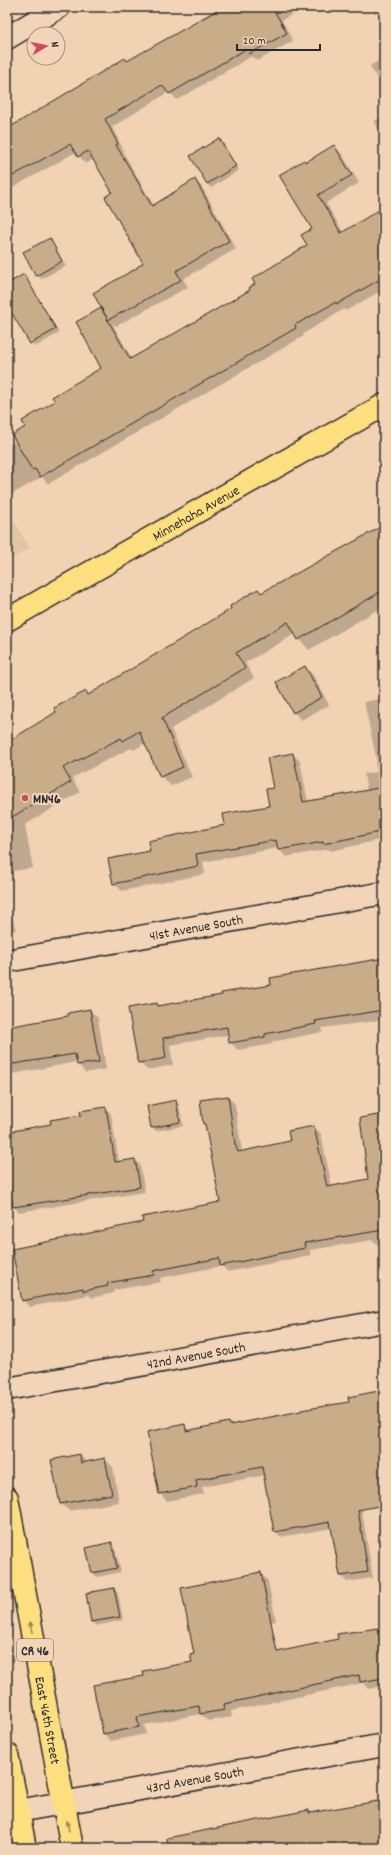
<svg xmlns="http://www.w3.org/2000/svg" width="391" height="1855" font-family="Dekko,sans-serif">
<rect width="100%" height="100%" fill="#f1d3b3"/>
<filter id="ink" filterUnits="userSpaceOnUse"><feTurbulence type="fractalNoise" baseFrequency=".025" numOctaves="2"/><feDisplacementMap in="SourceGraphic" scale="8" xChannelSelector="R" yChannelSelector="G"/><feConvolveMatrix kernelMatrix="1 2 1 2 8 2 1 2 1" color-interpolation-filters="sRGB"/></filter>
<g filter="url(#ink)">
<path fill="#e1c5a4" d="M7 510 30 548 7 562Z"/>
<g fill="#0003">
<path d="M221 7H305L282 20 293 41 257 61 252 56 177 100 169 92 112 127 124 151 123 152 154 206 195 180 202 187 236 249 183 279 188 287 116 326 112 323 132 359 251 290 308 245 313 229 306 163 334 146 342 154 359 183 326 203 343 232 384 208V289L346 311 344 309 303 334 304 336 48 484 42 477 7 497V445L17 442 27 427 56 402 103 368 101 309 105 314 144 263 114 192 94 159 86 164 76 152 7 191V130L125 59 128 62 197 23 195 21Z"/>
<path d="M384 57V91L370 66Z"/>
<path d="M384 116V138L374 121Z"/>
<path d="M219 140 239 170 211 188 207 184Z"/>
<path d="M50 239 66 266 41 279 37 275Z"/>
<path d="M23 275 59 333 35 347 7 303V285Z"/>
<path d="M384 525V606L309 650 295 634 245 663 254 678 171 729 192 777 171 786 161 776 145 743 134 750 131 748 72 778 80 792 25 825 33 868 7 872V735L11 741 57 713 86 693 89 695 262 594Z"/>
<path d="M305 667 313 675 329 705 301 720 294 712Z"/>
<path d="M384 698V839L331 851 329 849 286 857 278 848 203 862 205 874 122 891 114 883 151 851 226 826 270 806 274 789 293 754 300 761 308 802 367 791 364 774 377 772 375 762H377L364 702Z"/>
<path d="M7 900 16 930 7 932Z"/>
<path d="M384 958V1020L322 1028 323 1032 272 1042 273 1044 238 1050 230 1042 229 1035 170 1045 173 1065 147 1070 139 1062 156 1004 159 1007 272 986Z"/>
<path d="M90 1010 98 1018 106 1069 85 1073 77 1062 7 1075V1028L70 1017Z"/>
<path d="M228 1097 235 1104 242 1152 291 1142 314 1127 321 1134 332 1187 369 1180 384 1115V1246L379 1247 373 1240 310 1250 311 1255 228 1272 222 1266 160 1278 161 1282 114 1290V1293L91 1298 89 1295 30 1307 23 1300 144 1223 221 1203 206 1126 204 1123Z"/>
<path d="M175 1101 179 1105 183 1126 156 1131 152 1127Z"/>
<path d="M106 1108 111 1114 119 1162 135 1160 140 1165 145 1192 19 1212 14 1207 7 1163V1133L52 1125Z"/>
<path d="M384 1394V1459L266 1475 202 1487 204 1494 167 1501 160 1494 185 1426 190 1431 229 1423 232 1426 350 1403Z"/>
<path d="M80 1455 87 1462 105 1459 113 1467 119 1502 69 1511 61 1504Z"/>
<path d="M360 1500 373 1578 347 1582 341 1576 333 1528 280 1537 275 1531Z"/>
<path d="M111 1543 115 1547 121 1572 97 1577 93 1573Z"/>
<path d="M261 1574 268 1581 276 1621 260 1624 278 1652 384 1633V1686L368 1689 363 1683 231 1711 232 1717 208 1721 201 1714 144 1725 146 1734 111 1741 104 1734 145 1676 193 1663 195 1655Z"/>
<path d="M114 1589 118 1593 123 1620 96 1626 92 1622Z"/>
<path d="M384 1799V1848H150L309 1811 311 1814 373 1803V1801Z"/>
</g>
<g fill="#c9ad88" stroke="#2b2b2b">
<path d="M223 7H272L287 33 249 54 246 49 169 94 162 85 105 119 118 144 116 145 152 206 195 179 229 241 176 271 181 280 108 320 93 293 137 268V267L143 263 105 197 112 192 88 151 78 157 70 144 7 179V129L125 58 127 61Z"/>
<path d="M219 138 236 166 207 184 190 156Z"/>
<path d="M334 145 352 175 318 195 341 233 384 207V277L337 304 336 302 295 325 296 328 40 477 35 469 32 470 12 435 25 427 22 421 55 401 52 397 101 368 76 322 101 308 130 359 250 290 249 288 255 284 252 279 307 245 301 235 312 229 279 175 304 160 306 162Z"/>
<path d="M50 238 62 261 36 276 23 252Z"/>
<path d="M24 274 56 329 30 344 7 305V284Z"/>
<path d="M384 525V590L298 640 288 622 236 653 245 668 162 718 183 767 160 777 139 731 123 741 121 738 63 768 71 782 7 820V742L56 712 54 708 86 691 88 695 231 609 230 606 258 589 261 593Z"/>
<path d="M305 666 322 697 293 713 276 682Z"/>
<path d="M293 753 303 802 384 787V831L323 844V842L278 850 276 840 196 854 198 866 113 884 108 859 150 851 148 841 225 825 223 814 269 806 266 789 273 788 267 758Z"/>
<path d="M384 958V1010L315 1021 316 1024 265 1034V1037L229 1043 227 1027 163 1038 166 1058 138 1063 128 1008 157 1003V1006L222 995 221 993 271 985 270 978Z"/>
<path d="M90 1009 99 1062 77 1065 75 1054 7 1065V1027L68 1016V1013Z"/>
<path d="M228 1096 235 1144 238 1152 290 1141 288 1131 314 1126 327 1187 368 1179 360 1118 384 1114V1230L304 1243 305 1248 220 1266 219 1258 153 1271 154 1275 107 1283 108 1286 83 1291V1288L22 1301 12 1249 143 1222 142 1217 220 1202 205 1124H203L200 1100Z"/>
<path d="M176 1100 180 1122 151 1128 147 1106Z"/>
<path d="M106 1107 115 1162 135 1159 140 1187 13 1207 7 1169V1132L51 1124 50 1120 81 1115 80 1111Z"/>
<path d="M384 1390V1505L358 1510 368 1572 340 1576 330 1522 274 1532 262 1467 196 1480 197 1487 159 1494 147 1432 185 1424 186 1431 229 1422 230 1425 301 1411V1410L349 1402 348 1397Z"/>
<path d="M80 1454 81 1463 105 1458 112 1494 60 1504 51 1460Z"/>
<path d="M112 1542 117 1568 92 1573 86 1548Z"/>
<path d="M261 1572 277 1652 338 1639 337 1634 378 1628 384 1666V1678L360 1682 359 1675 224 1704 225 1710 200 1714 199 1706 137 1717 139 1727 103 1734 93 1685 144 1676 143 1671 192 1662 190 1655 194 1654 181 1588Z"/>
<path d="M114 1588 120 1617 91 1622 86 1593Z"/>
<path d="M384 1800V1848H168L167 1838 309 1810V1813Z"/>
</g>
<g fill="none" stroke-linecap="round" stroke-linejoin="round">
<g stroke="#2b2b2b" stroke-width="25">
<g id="minor">
<path d="M7 38 59 7"/>
<path id="s1" d="M7 961 384 893"/>
<path id="s2" d="M7 1389 384 1321"/>
<path id="s3" d="M7 1813 384 1745"/>
</g>
</g>
<g stroke="#2b2b2b" stroke-width="25">
<g id="major">
<path id="s4" d="M7 620 384 405"/>
<path id="s5" d="M7 1498 72 1848"/>
<path d="M7 1754 25 1848"/>
</g>
</g>
<use href="#minor" stroke="#f2d5b8" stroke-width="22"/>
<use href="#major" stroke="#fddf80" stroke-width="22"/>
</g>
<defs><path id="oneway-solid" d="M-6-.8H1V-3.2L6.5 0L1 3.2V.8H-6Z"/></defs>
<g fill="#948556">
<use href="#oneway-solid" transform="translate(31 1627) rotate(-101)"/>
<use href="#oneway-solid" transform="translate(68 1826) rotate(-100)"/>
</g>
</g>
<circle fill="#d1495b" stroke="#f2d5b8" stroke-width="1.5" cx="25" cy="798" r="4"/>
<g text-anchor="middle" stroke-width="4" stroke-linejoin="round" paint-order="stroke">
<rect fill="#f2d5b8" stroke="#675e55" stroke-width="1" x="17" y="1639" width="36" height="22" rx="3"/>
<g font-size="13" font-weight="bold" fill="#2b2b2b">
<text x="35" y="1655">CR 46</text>
</g>
<g font-size="14" fill="#2b2b2b" stroke="#f2d5b8">
<text dy="5" stroke="none"><textPath href="#s4" startOffset="217">Minnehaha Avenue</textPath></text>
<text dy="5" stroke="none"><textPath href="#s1" startOffset="192">41st Avenue South</textPath></text>
<text dy="5" stroke="none"><textPath href="#s2" startOffset="192">42nd Avenue South</textPath></text>
<text dy="5" stroke="none"><textPath href="#s5" startOffset="226">East 46th Street</textPath></text>
<text dy="5" stroke="none"><textPath href="#s3" startOffset="191">43rd Avenue South</textPath></text>
</g>
<g font-size="14" font-weight="bold" fill="#2b2b2b" stroke="#f2d5b8" text-anchor="start">
<text x="33" y="803">MN46</text>
</g>
</g>
<rect width="391" height="1855" fill="none" stroke="#f2d5b8" stroke-width="24"/>
<rect x="12" y="12" width="367" height="1831" fill="none" stroke="#2b2b2b" stroke-width="1.5" filter="url(#ink)"/>
<g transform="translate(46 46) rotate(80)"><circle r="19" fill="#f2d5b8" stroke="#a29180"/>
<path d="M0-3L7 15L0 10L-7 15Z" fill="#d1495b"/>
<text y="-6" font-size="11" font-weight="bold" text-anchor="middle" fill="#2b2b2b">N</text>
</g>
<path d="M237 44v6h83v-6" fill="none" stroke="#2b2b2b" stroke-width="2"/>
<text x="243" y="44" font-size="12" fill="#2b2b2b" stroke="#f2d5b8" stroke-width="3" paint-order="stroke">20 m</text>
</svg>
